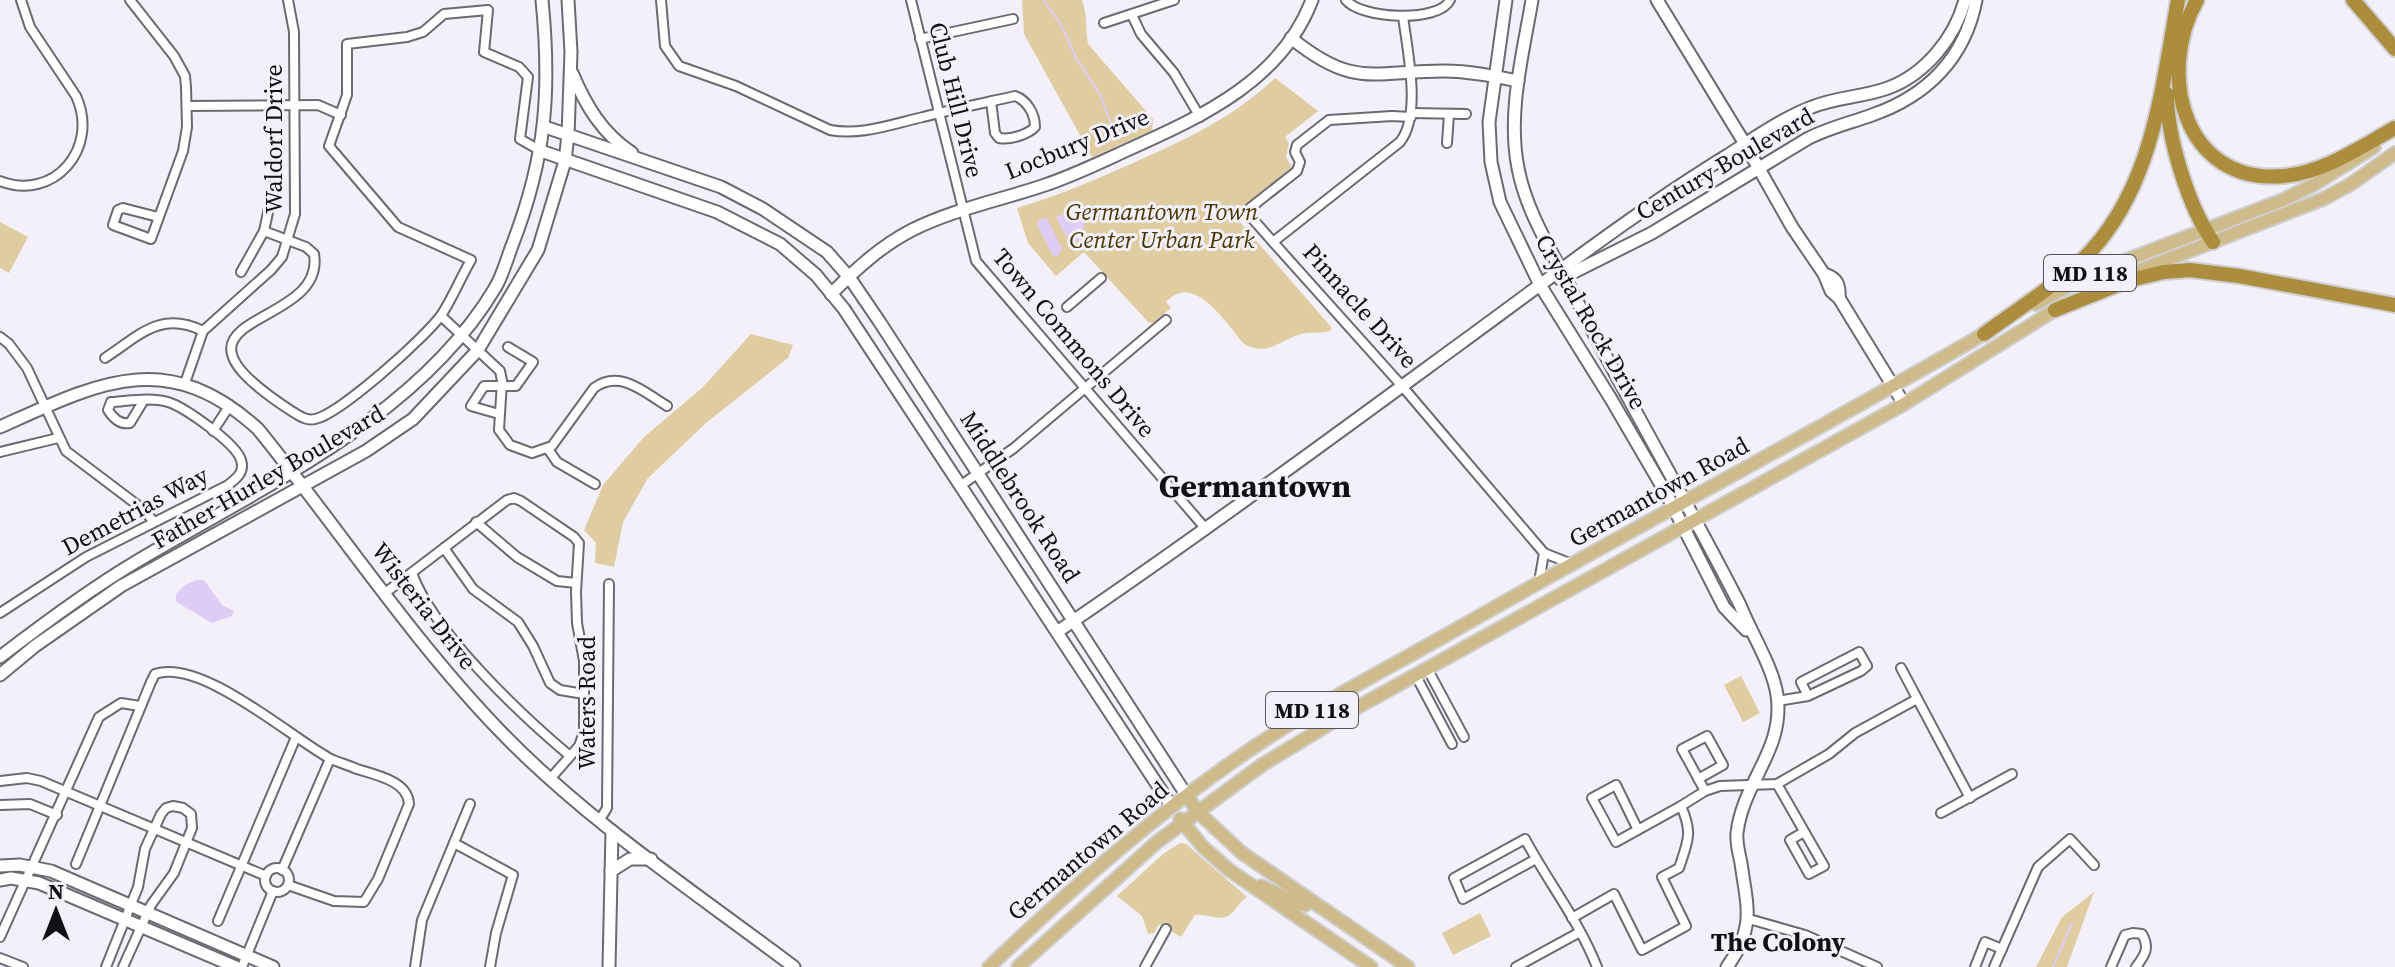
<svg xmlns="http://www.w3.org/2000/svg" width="2395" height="967" font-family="'Source Serif 4',serif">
<rect width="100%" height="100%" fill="#f4f0f9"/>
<g fill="#dfcda2">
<path d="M1022 0H1082C1088 16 1085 28 1088 44L1153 119 1152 131 1092 157 1024 34Z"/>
<path d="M1275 78 1318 111 1285 137 1289 143 1286 157 1292 167 1233 214 1332 328 1330 331C1320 334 1309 331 1298 335 1277 342 1268 356 1244 344 1226 324 1195 271 1166 302L1171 308 1153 323 1148 322 1084 252 1056 276 1028 243 1017 208C1057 196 1095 180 1133 163 1185 140 1233 118 1275 78Z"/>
<path d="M0 222 28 237 9 273 0 268Z"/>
<path d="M751 334 793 345 788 358 706 423 648 478 623 522 614 567 595 563 596 543 584 530 603 485 644 437 702 388Z"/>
<path d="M1741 676 1760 713 1743 722 1724 685Z"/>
<path d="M1180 843 1186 844 1247 897C1239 902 1236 911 1228 916 1219 921 1206 913 1195 915L1181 937 1159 924 1154 933 1148 934 1142 916 1117 896 1163 854Z"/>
<path d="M2094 892 2067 967H2036L2062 917Z"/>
<path d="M1480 913 1491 936 1453 955 1442 933Z"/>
</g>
<g fill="#dfccf5">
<path d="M1082 211 1084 221 1083 239 1073 242 1064 233 1056 217 1067 212Z"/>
<path d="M1047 218 1062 249 1059 255 1053 256 1037 225 1040 219Z"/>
<path d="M196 580H204L222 605 234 611 232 616 212 623 176 602V594L185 585Z"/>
</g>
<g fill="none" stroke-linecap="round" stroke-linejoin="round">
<g stroke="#dfccf5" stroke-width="2">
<path d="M1043 0 1062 26 1076 58 1101 96 1113 130"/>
<path d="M2053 967 2072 923"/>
</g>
<g stroke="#6c6970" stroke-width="12">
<g id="street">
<path d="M130 0 174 56 185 76 186 87 187 127 183 151 151 239 113 225 118 210 123 208 158 217"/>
<path d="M661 0 665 46 679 66 736 86 830 130C861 136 892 124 923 117 953 109 984 103 1015 96 1027 100 1035 114 1035 127 1027 135 1010 140 999 138L995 133 991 101"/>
<path d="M911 0 976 261 1205 528"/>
<path d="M1346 0C1361 19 1439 23 1450 0"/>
<path d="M1132 15 1141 34 1174 73 1200 117"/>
<path d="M1403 16C1407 50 1422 114 1400 142L1273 242 1402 386 1544 553 1572 564"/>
<path d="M1104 23 1174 0"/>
<path d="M920 39 1013 19"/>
<path d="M187 106 318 105 341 115"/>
<path d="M1411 113 1466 114"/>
<path d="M1447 143 1449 114"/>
<path d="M0 181C54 202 100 148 76 96L30 27 21 0"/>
<path d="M264 231 306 247 314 254C327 332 137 311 293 412 300 416 306 421 315 419 340 414 427 336 442 314 453 297 461 277 471 260L398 227 329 146 347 95V44L407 37 423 32 444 14 488 10 484 52 519 67 528 77 520 139 541 151"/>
<path d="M1273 242 1251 217 1250 208 1297 171 1300 162 1295 152 1297 145 1329 120 1392 116 1411 117"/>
<path d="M241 272 264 231 275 180"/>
<path d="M1067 307 1101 278"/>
<path d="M441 316 500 371 502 381 499 430 510 445 532 453 552 446 594 388C620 369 644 392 667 406"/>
<path d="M0 337 9 344 27 368 66 451 144 510 153 521"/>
<path d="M105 358C139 336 160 310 203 331"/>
<path d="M185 383 203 331 271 270 282 257 295 214 294 32 288 0"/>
<path d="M499 414 471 406 484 386H516L533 362 508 347"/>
<path d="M213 431 230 405"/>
<path d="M548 449 557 462 595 484"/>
<path d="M0 452 58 438"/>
<path d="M960 486 1014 448 1166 320"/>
<path d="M476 522 517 557 557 581 576 583"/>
<path d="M444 548 473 589 518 622 533 646 550 683 560 690 584 694"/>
<path d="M412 573C433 632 521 715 570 756"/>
<path d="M1539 582 1544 553"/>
<path d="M385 593 507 500 514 498 521 501 574 537 579 543 576 592 577 623 584 661V732L579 746 550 779"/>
<path d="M0 613 86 557 228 485C237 478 245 472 241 460 236 443 184 407 168 402 150 397 129 401 111 402L108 410C113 418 120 425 130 423L144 400"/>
<path d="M1901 668 1970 798"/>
<path d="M1428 670 1464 737"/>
<path d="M1416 676 1452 744"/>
<path d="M1777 701 1808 696 1861 671 1867 666 1859 652 1801 682 1808 696"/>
<path d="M1698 779 1723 765 1707 736 1682 749 1705 791"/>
<path d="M0 781 27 778 41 781 266 876"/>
<path d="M1777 784 1824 866 1809 874 1790 840 1804 832"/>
<path d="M0 805 30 804 57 815"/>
<path d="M1941 813 2012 774"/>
<path d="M599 821 607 808 609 584"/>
<path d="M1638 830 1616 785 1592 798 1616 842 1681 806"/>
<path d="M454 843 513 875 496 933 490 967"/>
<path d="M1536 859 1463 899 1454 878 1525 839C1548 882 1579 921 1597 967"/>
<path d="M76 864 151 682 155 674C201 658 289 736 329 758 337 762 348 765 357 769 376 775 408 781 409 804L378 879 364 902 334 901 288 885"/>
<circle cx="277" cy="880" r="12"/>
<path d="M282 870 330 759"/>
<path d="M1572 918 1614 894 1642 950 1686 926 1662 877 1679 868C1688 841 1693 833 1681 806L1705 791 1720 786 1777 784 1829 754 1855 733 1917 699"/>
<path d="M1749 919 1805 935 1877 967"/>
<path d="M218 921 296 737"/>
<path d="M0 937 99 717 121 703 140 706"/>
<path d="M0 958 23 967"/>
<path d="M106 967 138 887 145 849 161 814 166 808 173 806 183 808 191 814 192 828 174 873 151 905 123 967"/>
<path d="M242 967 273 891"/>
<path d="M415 967 422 920 470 804"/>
<path d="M1145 967 1166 929"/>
<path d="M1516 967 1580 932"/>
<path d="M1975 967 1985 942 2002 949"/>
<path d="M1994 967 2038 867 2070 839 2094 865"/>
<path d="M2111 967 2125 935 2133 933 2142 934C2150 948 2145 955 2136 967"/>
</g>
</g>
<g stroke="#6c6970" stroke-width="15">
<g id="secondary">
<path d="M1506 0 1489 122 1491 162 1500 202 1540 285 1611 399 1667 495 1724 607 1746 630"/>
<path d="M1532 0C1523 54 1507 113 1518 168 1526 212 1554 255 1574 295 1627 400 1687 501 1740 605 1751 633 1773 667 1777 695 1785 750 1743 781 1737 833 1736 843 1739 853 1741 863 1747 907 1756 927 1727 967"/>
<path d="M1657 0 1745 144 1792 227 1824 274 1831 291 1839 298 1904 404"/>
<path d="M1291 38C1354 89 1373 71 1444 71 1469 71 1494 76 1518 81"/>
<path d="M572 73C586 106 602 133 632 153"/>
<path d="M545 127 721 187 763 209 827 252 849 277 879 321 1187 796"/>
<path d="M541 151 717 212 780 244 816 275 844 309 1172 807"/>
<path d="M1824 274C1837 278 1840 284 1839 298"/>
<path d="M1560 279 1652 233 1807 139C1828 128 1850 123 1872 115 1927 96 1965 58 1976 0"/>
<path d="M831 294C856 269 881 246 912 230 954 209 1001 200 1045 185 1075 175 1105 160 1134 147 1205 115 1282 79 1312 0"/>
<path d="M0 427C98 383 167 346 258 429 339 529 411 639 501 732 588 822 695 892 794 967"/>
<path d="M1057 632C1194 539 1327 441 1461 343 1549 279 1635 212 1728 155 1754 138 1783 118 1812 107 1836 97 1864 97 1888 88 1926 74 1955 37 1965 0"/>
<path d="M0 657C43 624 87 591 134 563 259 488 418 418 495 288 503 275 507 258 513 243 546 157 551 91 542 0"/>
<path d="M0 675 35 646 121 586 366 451 413 419 478 350 538 250 565 161 568 135 571 52 568 0"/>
<path d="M0 866 20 865 51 871 273 967"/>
<path d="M611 871 630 859H651"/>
<path d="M0 880 11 878 39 883 236 967"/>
<path d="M609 967 612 831"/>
</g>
</g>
<g stroke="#cfcfd0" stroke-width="16">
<g id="primary">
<path d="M2097 287 2323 199 2351 184 2395 153"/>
<path d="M2036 304 2090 274 2283 200 2315 184 2374 147"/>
<path d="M1187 796 1198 812 1242 853 1408 967"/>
<path d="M1180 819 1203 847 1229 870 1371 967"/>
<path d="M1261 886 1300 904 1305 905 1311 901"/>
<path d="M989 967C1072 888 1154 815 1248 751 1317 704 1391 667 1462 626 1637 526 1815 432 1989 331"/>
<path d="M1018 967 1157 842 1262 765 1349 712 1904 404 2063 305"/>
</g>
</g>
<g stroke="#cfcfd0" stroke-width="18">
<g id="highway">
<path d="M2197 0C2156 73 2183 185 2284 176 2325 172 2360 147 2395 128"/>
<path d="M2353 0 2395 49"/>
<path d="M2167 94C2167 137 2188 206 2213 242"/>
<path d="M2055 310 2130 280 2164 272 2190 270 2239 276 2395 305"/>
<path d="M1984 334C2015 311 2049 290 2078 264 2152 196 2161 93 2178 0"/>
</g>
</g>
<use href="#street" stroke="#fff" stroke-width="8"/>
<use href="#secondary" stroke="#fff" stroke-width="11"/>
<use href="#primary" stroke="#cdbb8b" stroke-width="12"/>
<use href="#highway" stroke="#ab8d3d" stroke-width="14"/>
</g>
<g text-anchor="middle" stroke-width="6" stroke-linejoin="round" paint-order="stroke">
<g fill="#f4f0f9" stroke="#555257" stroke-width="2">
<rect x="2044" y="255" width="92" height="36" rx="6"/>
<rect x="1266" y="692" width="92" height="36" rx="6"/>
</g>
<g font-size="22" font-weight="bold" fill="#110f12">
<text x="2090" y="281">MD 118</text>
<text x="1312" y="718">MD 118</text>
</g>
<g font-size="24" fill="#110f12" stroke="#f4f0f9">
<text transform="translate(956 100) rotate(76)" y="8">Club Hill Drive</text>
<text transform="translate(274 139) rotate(-90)" y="8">Waldorf Drive</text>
<text transform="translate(1077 144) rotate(-22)" y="8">Locbury Drive</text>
<text transform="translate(1725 164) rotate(-30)" y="8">Century Boulevard</text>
<text transform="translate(1360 306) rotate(48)" y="8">Pinnacle Drive</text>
<text transform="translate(1591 322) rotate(60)" y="8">Crystal Rock Drive</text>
<text transform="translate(1074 343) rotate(50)" y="8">Town Commons Drive</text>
<text transform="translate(268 477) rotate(-30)" y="8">Father Hurley Boulevard</text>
<text transform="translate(1659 492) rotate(-29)" y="8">Germantown Road</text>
<text transform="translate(1020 497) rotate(57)" y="8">Middlebrook Road</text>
<text transform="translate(135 511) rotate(-28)" y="8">Demetrias Way</text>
<text transform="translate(424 606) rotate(52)" y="8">Wisteria Drive</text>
<text transform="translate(587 703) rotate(-90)" y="8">Waters Road</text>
<text transform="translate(1088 851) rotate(-40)" y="8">Germantown Road</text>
</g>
<g font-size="24" font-style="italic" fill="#493600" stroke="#f4f0f9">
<text x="1162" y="220">Germantown Town<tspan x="1162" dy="28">Center Urban Park</tspan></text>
</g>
<g font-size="26" font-weight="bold" fill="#110f12" stroke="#f4f0f9">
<text x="1778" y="951">The Colony</text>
</g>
<g font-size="32" font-weight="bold" fill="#110f12" stroke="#f4f0f9">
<text x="1255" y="497">Germantown</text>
</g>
</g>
<g transform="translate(56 911)" stroke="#f4f0f9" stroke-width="6" paint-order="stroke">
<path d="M0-6L14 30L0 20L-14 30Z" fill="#110f12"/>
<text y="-12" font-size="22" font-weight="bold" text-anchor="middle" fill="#110f12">N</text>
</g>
</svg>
